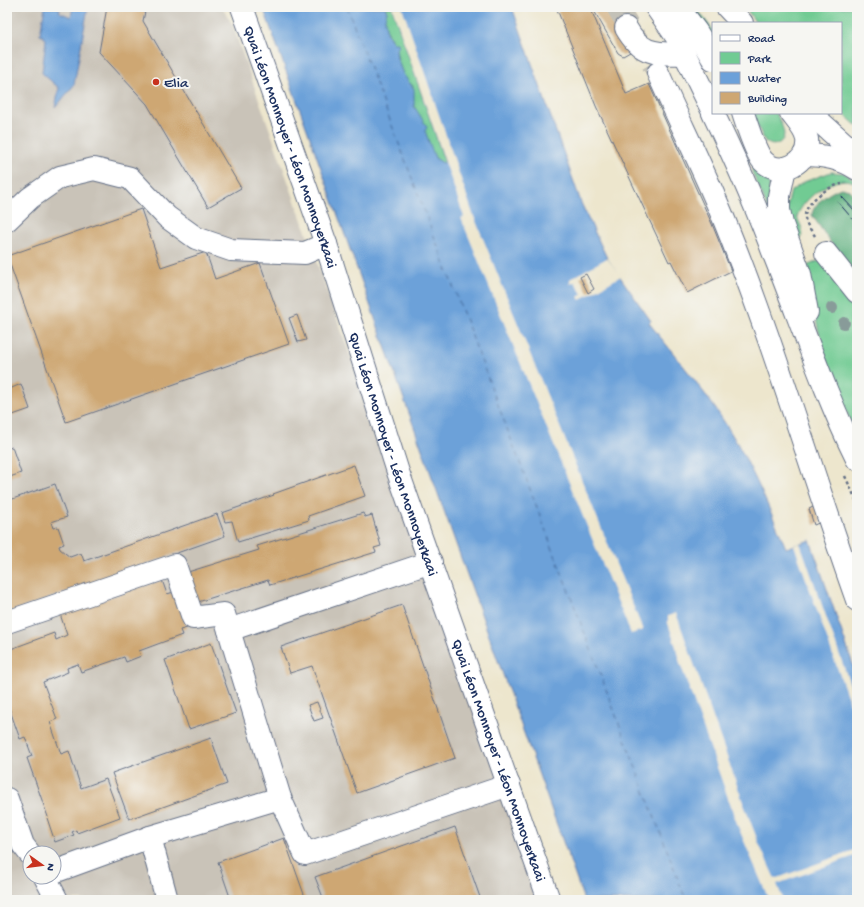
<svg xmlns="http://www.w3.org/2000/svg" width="864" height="907" font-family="'Gochi Hand',sans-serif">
<rect width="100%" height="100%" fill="#f6f6f2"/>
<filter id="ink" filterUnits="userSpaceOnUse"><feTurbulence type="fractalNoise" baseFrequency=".025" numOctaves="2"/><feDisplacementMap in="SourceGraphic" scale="8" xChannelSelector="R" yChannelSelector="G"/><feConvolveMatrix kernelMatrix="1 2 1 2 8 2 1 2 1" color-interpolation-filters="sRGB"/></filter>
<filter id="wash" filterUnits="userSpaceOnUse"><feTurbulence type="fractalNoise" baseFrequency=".012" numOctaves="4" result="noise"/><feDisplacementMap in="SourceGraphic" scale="16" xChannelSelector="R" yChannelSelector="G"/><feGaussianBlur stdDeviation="0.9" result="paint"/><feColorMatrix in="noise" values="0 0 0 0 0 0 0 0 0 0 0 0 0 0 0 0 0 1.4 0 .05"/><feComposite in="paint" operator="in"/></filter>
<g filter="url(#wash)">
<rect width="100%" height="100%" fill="#ede6cd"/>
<path fill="#c9c3b8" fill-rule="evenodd" d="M7 7H222L232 24 544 900H7ZM30 853H54V877H30Z"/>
<g fill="#71cb93" stroke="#467d78">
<path d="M385 7H392L445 163C433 164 428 141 425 131 427 120 416 115 414 105 412 99 413 92 413 86 401 77 399 63 396 50 393 39 379 23 387 12Z"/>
<path d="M690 7H695L713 30V38Z"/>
<path d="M745 7H857V126L841 112V23H756Z"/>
<path d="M751 113H776C780 122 791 138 777 144 772 146 769 144 765 141Z"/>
<path d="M753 168 767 178 769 181 771 216 752 172Z"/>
<path d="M831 172 844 173 857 181V184C839 170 802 198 797 217 800 225 806 232 799 240L786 211 791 191 804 182Z"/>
<path d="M823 259 857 302V439L824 354 804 267Z"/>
</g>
<path fill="#5caf7d" stroke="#3c6f6e" d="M841 188 849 190 857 196V281L812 215C813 203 830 192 841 188Z"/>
<g fill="#6ca1d9" stroke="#44689c">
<path d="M45 7 60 8 59 12 71 17 73 7H88L74 85 55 108 59 88 42 73 46 39 40 34Z"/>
<path d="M263 7H385L387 12C382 19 387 38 394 43H398L399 46 396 50 397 59 403 74 414 89V106L427 127 425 131 435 158 443 163 445 162 392 7H512L582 205 607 258 651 321 649 323C680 362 713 400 737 443 756 477 771 512 786 548L810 540 857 676V900H584Z"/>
</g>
<g fill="#ede6cd">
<path d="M392 7H402L473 214 643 630 631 634 461 218 464 217Z"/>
<path d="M607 258 621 276 580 300 578 297 582 294 575 282 570 284V279Z"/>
<path d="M800 543 857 704V724L794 545Z"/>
<path d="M676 613 743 802 759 844 775 879 857 849V855L777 884 783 900H769L739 829 679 660V656L668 623V616Z"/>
</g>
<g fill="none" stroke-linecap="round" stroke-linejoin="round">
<path stroke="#375789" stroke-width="1" stroke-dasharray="5 4" stroke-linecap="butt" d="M347 7 686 900"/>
</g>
<g id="blocks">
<g fill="#cea773">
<path d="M107 7H146L143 21 241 188 208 207 147 104 99 52Z"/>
<path d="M556 7H590L626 94 649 84 712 224 731 271 687 293 671 261 669 262 610 136 596 106Z"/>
<path d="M592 7H628L637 22 619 32 630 52 623 56 618 53Z"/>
<path d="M141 209 161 267 206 252 215 279 260 263 289 344 66 422 7 256Z"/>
<path d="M586 274 594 289 588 293 580 277Z"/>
<path d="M297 315 306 340 298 342 289 318Z"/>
<path d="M21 384 30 409 7 417V390Z"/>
<path d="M12 447 21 473 7 478V449Z"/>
<path d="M354 465 365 496 308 516 309 520 238 542 232 521 225 522 222 513 274 495 273 494Z"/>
<path d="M55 484 67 517 51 522 53 528 58 527 64 544 59 546 60 549 70 557 81 553 84 561 217 514 225 536 7 613V501Z"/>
<path d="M815 506 821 522 814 525 809 509Z"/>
<path d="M363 513 365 517 372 515 381 546 374 548 376 552 270 585 268 580 198 602 188 572 259 550 257 546Z"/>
<path d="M162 580 167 594 174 592 187 628 180 630 182 635 139 651 141 656 126 662 124 657 81 672 78 664 67 668 68 672 43 682 57 719 50 722 61 754 69 751 81 788 106 779 120 817 77 833 76 830 72 832 74 835 55 842 47 818 48 817 27 758 32 756 25 737 20 739 7 702V647L8 650 54 633 56 640 67 635 60 614Z"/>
<path d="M402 605 455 758 357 793 312 666 290 673 281 647Z"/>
<path d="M211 643 236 713 189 729 165 660Z"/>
<path d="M317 702 323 718 314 721 308 705Z"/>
<path d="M211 738 227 784 129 819 112 773Z"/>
<path d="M455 827 481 900H324L315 877Z"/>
<path d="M284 838 306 900H231L218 862Z"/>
</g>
</g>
</g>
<g filter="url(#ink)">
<use href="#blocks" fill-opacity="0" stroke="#646f85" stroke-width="1"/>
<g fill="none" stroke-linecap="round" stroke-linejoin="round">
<path stroke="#c3c1b7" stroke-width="22" stroke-dasharray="22 11" stroke-linecap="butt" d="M617 7 658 73"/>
<g stroke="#646f85" stroke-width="24">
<g id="minor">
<path d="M626 28C642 56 656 53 685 54"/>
<path d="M658 73C680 123 705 172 725 222 775 346 812 474 857 600"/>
<path d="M7 220 30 198 60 177 94 169 130 178 167 217 196 238 231 250 305 253 326 244"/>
<path d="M826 253 857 292"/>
<path d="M7 622 175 565 193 618 224 614 280 798"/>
<path d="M229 630 431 562"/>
<path d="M7 799 23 845 30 854"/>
<path d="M150 837 167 900"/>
<path d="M54 872 150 837 280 798 305 854 509 785"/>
<path d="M45 877 57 900"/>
</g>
</g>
<g stroke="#646f85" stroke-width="24">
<g id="major">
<path id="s1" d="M242 7 326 244 398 472 549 900"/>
<path d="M656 7 676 36 713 112"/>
<path d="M678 7 696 31 713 59"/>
<path d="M727 7 742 23"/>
<path d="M713 113C736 161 757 208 775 257 802 325 825 394 857 459"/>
<path d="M743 113C747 125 755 152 763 161 780 178 810 163 807 139 805 129 797 121 791 113"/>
<path d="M810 113 857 155"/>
<path d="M804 155C823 155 841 158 857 169"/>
<path d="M785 168 779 196V210L782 224 800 274 807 312"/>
</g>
</g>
<g stroke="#646f85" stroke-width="2.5" stroke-dasharray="3 3" stroke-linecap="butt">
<path d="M815 236C812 231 805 224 805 217 804 203 829 185 842 184"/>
<path d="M845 476 857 502"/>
</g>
<use href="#minor" stroke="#fff" stroke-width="22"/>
<use href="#major" stroke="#fff" stroke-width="22"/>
<g stroke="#1b2f5e" stroke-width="1">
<path d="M842 197 857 213"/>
<path d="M837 201 857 224"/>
</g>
</g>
<g fill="#889b99">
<circle cx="832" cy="308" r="6"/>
<circle cx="844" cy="323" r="6"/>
</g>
</g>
<circle fill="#c8321e" stroke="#f6f6f2" stroke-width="1.5" cx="156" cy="82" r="4"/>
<g text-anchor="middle" stroke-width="4" stroke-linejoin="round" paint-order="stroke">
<g font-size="15" fill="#1b2f5e" stroke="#f6f6f2" text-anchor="start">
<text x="164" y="87">Elia</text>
</g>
<g font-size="15" fill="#1b2f5e" stroke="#f6f6f2">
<text dy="5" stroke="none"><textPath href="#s1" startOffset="148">Quai Léon Monnoyer - Léon Monnoyerkaai</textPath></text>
<text dy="5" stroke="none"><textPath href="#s1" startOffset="472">Quai Léon Monnoyer - Léon Monnoyerkaai</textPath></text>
<text dy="5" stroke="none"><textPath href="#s1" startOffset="796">Quai Léon Monnoyer - Léon Monnoyerkaai</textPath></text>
</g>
</g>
<rect width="864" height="907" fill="none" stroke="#f6f6f2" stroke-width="24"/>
<rect x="712" y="22" width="130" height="92" fill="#f6f6f2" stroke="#9ea6b7"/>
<rect x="720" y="35" width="20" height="6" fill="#ffffff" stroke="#9ea6b7"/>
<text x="748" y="42" font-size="12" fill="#1b2f5e">Road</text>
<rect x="720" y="52" width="20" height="12" fill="#71cb93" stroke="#9ea6b7"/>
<text x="748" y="62" font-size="12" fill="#1b2f5e">Park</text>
<rect x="720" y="72" width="20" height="12" fill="#6ca1d9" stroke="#9ea6b7"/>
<text x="748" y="82" font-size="12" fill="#1b2f5e">Water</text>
<rect x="720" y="92" width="20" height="12" fill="#cea773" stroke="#9ea6b7"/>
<text x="748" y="102" font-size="12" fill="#1b2f5e">Building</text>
<g transform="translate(42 865) rotate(104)"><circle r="19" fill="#f6f6f2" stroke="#9ea6b7"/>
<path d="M0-3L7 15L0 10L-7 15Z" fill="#c8321e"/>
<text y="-6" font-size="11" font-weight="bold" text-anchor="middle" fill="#1b2f5e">N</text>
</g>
</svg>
